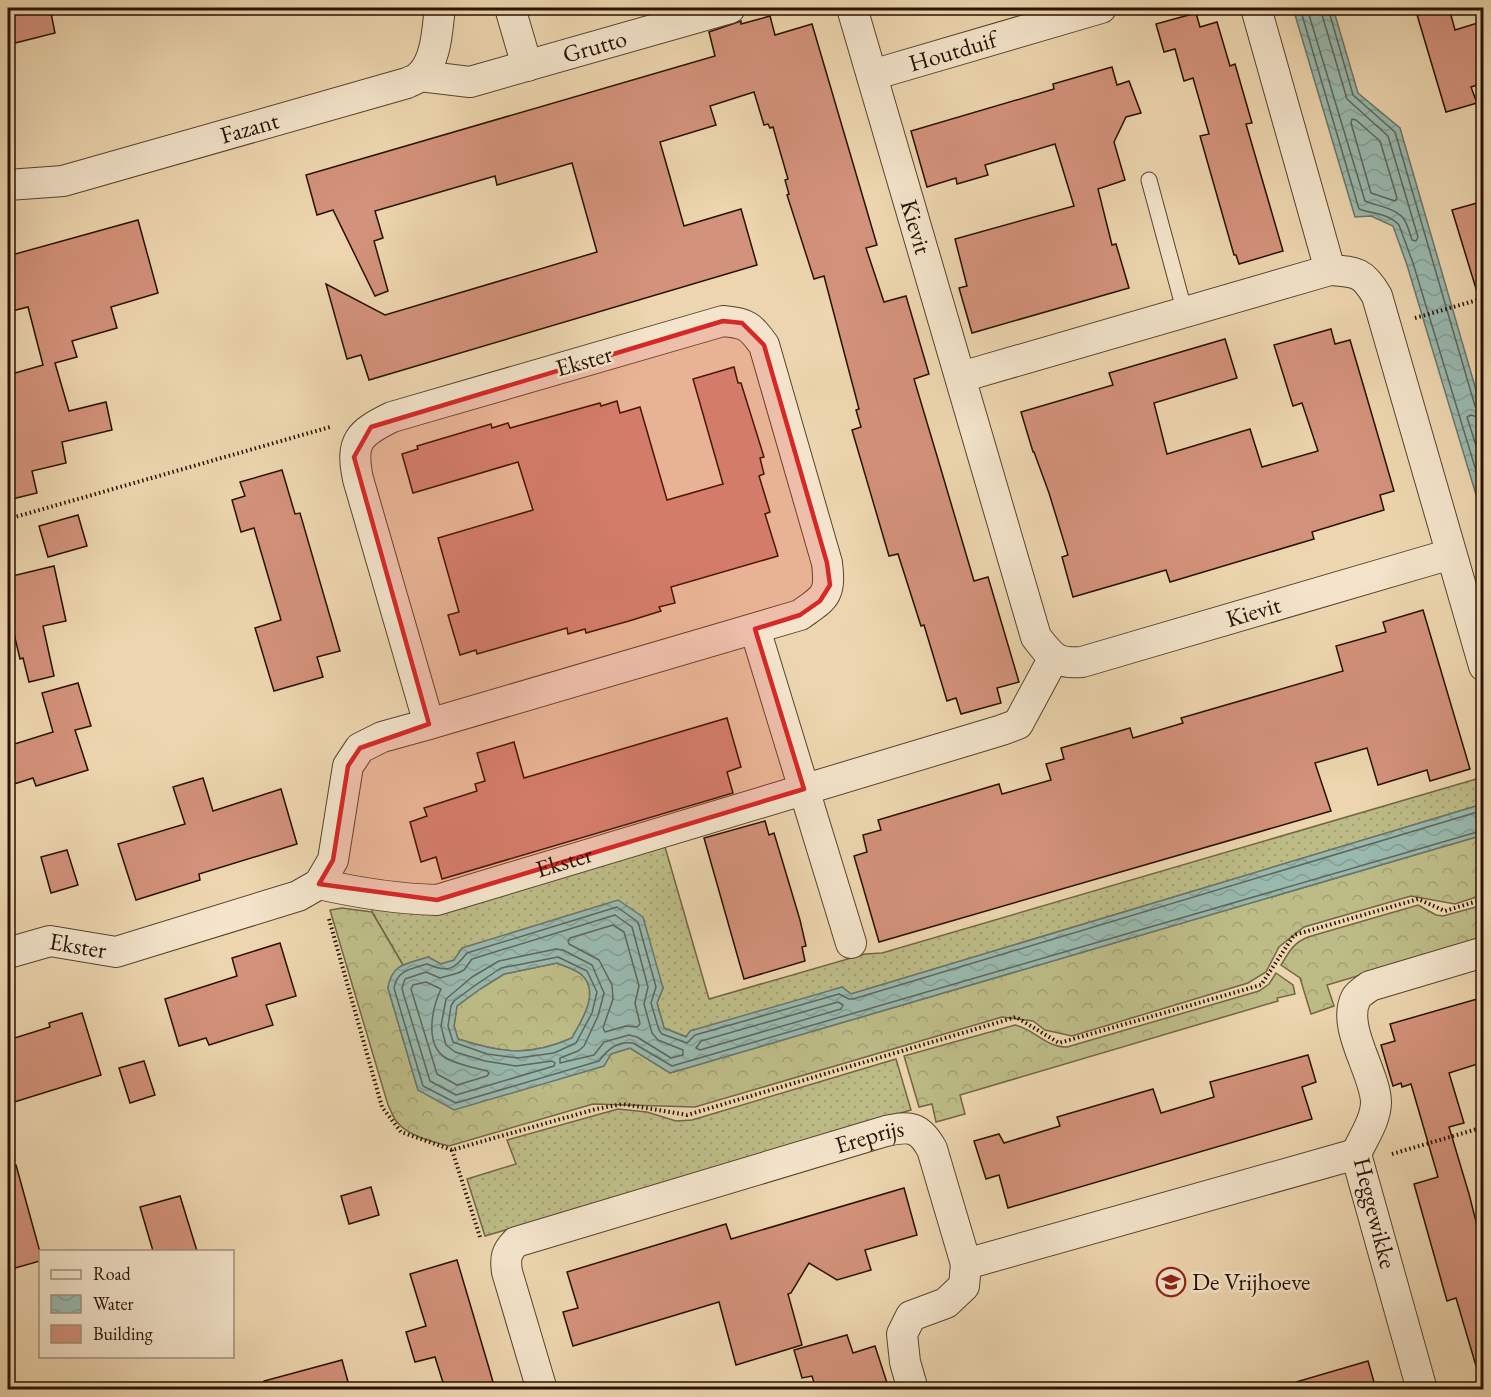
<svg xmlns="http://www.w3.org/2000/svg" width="1491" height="1397" font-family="'EB Garamond',serif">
<defs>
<pattern id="grass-dots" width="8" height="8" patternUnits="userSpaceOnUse" patternTransform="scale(1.5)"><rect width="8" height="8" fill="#bdbc87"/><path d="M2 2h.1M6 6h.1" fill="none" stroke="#a2a173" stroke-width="1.8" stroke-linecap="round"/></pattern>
<pattern id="forest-crowns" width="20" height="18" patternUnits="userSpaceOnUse" patternTransform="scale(1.5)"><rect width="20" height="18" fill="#bdbc87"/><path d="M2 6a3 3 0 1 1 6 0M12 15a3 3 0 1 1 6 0" fill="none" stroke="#a2a173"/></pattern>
<pattern id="water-waves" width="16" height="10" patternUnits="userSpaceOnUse" patternTransform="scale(1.5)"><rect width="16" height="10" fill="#99b9af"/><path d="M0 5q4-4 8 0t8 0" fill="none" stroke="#849e95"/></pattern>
</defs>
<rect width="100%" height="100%" fill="#edd6af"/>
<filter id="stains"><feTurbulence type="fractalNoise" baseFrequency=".00333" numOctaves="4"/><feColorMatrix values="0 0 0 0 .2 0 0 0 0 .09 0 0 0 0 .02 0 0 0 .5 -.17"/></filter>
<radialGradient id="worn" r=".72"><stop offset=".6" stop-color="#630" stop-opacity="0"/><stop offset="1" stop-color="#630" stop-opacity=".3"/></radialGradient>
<g fill="url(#grass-dots)" stroke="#726744" stroke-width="1.5">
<path d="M1483 777V804L851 994 842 987 687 1037 664 1028 657 1003 663 988 455 960 441 964 428 957 403 965 372 912 374 901 663 840 709 999 865 954 882 953Z"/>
<path d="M896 1059 911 1110 485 1236 467 1179 516 1164 507 1140 618 1109 647 1112 676 1121 692 1120Z"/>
</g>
<g fill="url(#forest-crowns)" stroke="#726744" stroke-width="1.5">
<path d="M1483 835V895L1455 904 1411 896 1304 927 1279 947 1266 972 1248 983 1072 1036 1045 1030 1033 1021 1002 1017 695 1107 593 1104 449 1146C433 1142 408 1136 397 1122 393 1118 391 1110 388 1105L330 910 342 908 372 912 403 965C393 971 390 977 388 988L418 1090 611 1054 630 1048 670 1073Z"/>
<path d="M1418 905 1436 915 1443 916 1483 905V939L1327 985 1334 1006 1311 1014 1300 978 1281 965C1289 952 1293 943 1308 937Z"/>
<path d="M557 963C564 966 578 970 583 976 600 994 581 1021 572 1038 528 1057 503 1053 458 1039L454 1026 457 1006 480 989 504 974Z"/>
<path d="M1276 973 1293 985 1295 994 1277 998 1278 1001 960 1095 965 1114 936 1122 932 1104 919 1107 904 1056 1015 1025C1035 1029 1044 1047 1067 1047L1259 991 1269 984Z"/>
</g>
<g fill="url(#water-waves)" stroke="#6b7669" stroke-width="1.5" fill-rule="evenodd">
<path d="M1293 8H1333L1358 93 1400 128 1483 414V518L1407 265 1393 226 1371 216 1355 217Z"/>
<path d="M1483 804V835L670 1073 630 1048 611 1054 604 1066 454 1110 418 1090 388 988C392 963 407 964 428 957L441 964 454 960 462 948 618 900 643 917 663 988 657 1003 664 1028 686 1037 690 1031 842 987 851 994ZM557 963C564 966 578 970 583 976 600 994 581 1021 572 1038 529 1057 502 1053 458 1039L454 1026 457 1006 480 989 504 974Z"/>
</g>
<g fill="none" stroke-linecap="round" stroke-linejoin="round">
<g stroke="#606658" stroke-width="1.5">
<path d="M1300 8 1359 209C1372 214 1388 213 1399 225L1413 263 1484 497"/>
<path d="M1307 8 1365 201C1376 206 1398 208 1405 221 1408 226 1410 234 1412 240L1416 241 1418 237 1388 136 1347 99 1320 8"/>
<path d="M1328 8 1353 95 1395 132 1475 406 1478 410 1484 411"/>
<path d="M1352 119 1356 120 1380 141 1397 198 1395 201 1371 193 1351 123Z"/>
<path d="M1484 419 1471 415 1467 417 1484 471"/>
<path d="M1484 810 853 999H849L839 994 695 1035 687 1043 662 1034 659 1030 651 1003 656 987 638 922 617 907 467 953C454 970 448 973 427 964 411 969 397 970 394 988L423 1086 456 1103 599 1061C608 1049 617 1041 633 1043L672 1066 1484 830"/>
<path d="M615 915 632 927 648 987 644 1004 652 1033 658 1040 683 1050V1055L671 1058 637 1037 629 1035 604 1042 594 1055 560 1063V1058L578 1051 584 1046 598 1016 604 993 592 965 563 950 556 949 499 961 472 977 446 999 441 1026 446 1045 455 1052 485 1061 516 1066 552 1061 555 1063 554 1066 456 1095 430 1081 404 996 402 988 405 979 426 972 440 978 458 973 464 970 472 959Z"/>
<path d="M613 925 624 932 639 986 635 1003 640 1024 637 1027 626 1026 605 1032 603 1028 613 999 612 985 599 960 569 944 568 941 570 938Z"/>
<path d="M558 957 587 971 597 992 592 1013 576 1043 554 1053 518 1058 487 1054 453 1042 448 1026 451 1006 454 1001 477 984 501 968Z"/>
<path d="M426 982 441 989C432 1008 424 1045 446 1058 458 1065 475 1068 487 1071L489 1073 487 1076 457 1085 437 1074 411 989 413 985Z"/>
<path d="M838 1002 843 1005 841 1009 700 1050 696 1048 701 1041Z"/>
</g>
</g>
<g fill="#d3927b" stroke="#271201" stroke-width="1.5">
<path d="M8 8H50L55 33 15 43Z"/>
<path d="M1415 8H1449L1455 30 1484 21V83L1471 87 1477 103 1446 112Z"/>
<path d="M1196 13 1200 27 1217 22 1230 66 1235 64 1252 123 1246 124 1283 251 1239 264 1236 255H1234L1200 136 1209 134 1193 78 1184 81 1175 49 1164 52 1156 24Z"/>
<path d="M770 16 775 35 812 24 877 245 866 248 884 302 906 296 929 374 914 379 937 456 974 581 988 577 1019 682 997 688 1001 703 961 714 956 698 947 701 924 625 921 626 898 554 889 556 852 430 861 427 856 410 859 409 824 276 814 279 787 195 789 194 785 180 788 179 773 127 770 128 768 124 764 125 754 92 710 106 716 125 660 142 684 226 741 209 757 265 369 380 361 355 347 359 326 284 385 315 597 252 572 163 497 185 495 176 375 211 383 238 374 241 388 291 375 296 333 210 317 215 306 175 715 56 709 32 741 21V24Z"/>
<path d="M1112 67 1117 85 1129 81 1141 113 1126 117 1114 142 1125 180 1098 189 1112 245 1116 244 1129 288 972 333 959 288 967 286 955 239 1074 206 1055 144 985 165 988 175 957 184 956 178 927 187 911 131 1054 89 1053 84Z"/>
<path d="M1484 201V291L1477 292 1452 210Z"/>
<path d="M138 220 158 293 111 307 117 328 72 341 77 357 55 363 69 411 106 402 112 430 62 442 66 463 32 471 37 493 8 500V375L43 365 28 307 8 312V256Z"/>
<path d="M1331 329 1335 344 1350 340 1372 415 1394 491 1380 495 1384 510 1312 532 1314 539 1170 582 1166 570 1073 597 1062 557 1068 555 1049 493 1034 452H1033L1021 412 1113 385 1109 373 1225 339 1237 378 1154 403 1167 454 1250 429 1262 467 1318 451 1302 403 1293 406 1274 345Z"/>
<path d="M734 367 738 383H741L764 457 760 458 764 474 759 476 770 512 765 514 778 556 671 587 675 603 659 607 661 611 629 621 586 633 585 629 568 634 567 628 477 654 476 650 460 655 448 615 459 612 438 538 533 510 518 462 413 493 402 454 418 449 417 446 491 424 492 428 508 423 510 428 600 403 601 406 617 401 620 413 640 407 667 500 723 484 693 379Z"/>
<path d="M282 470 295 514 300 513 340 651 317 657 323 677 274 691 255 628 281 620 254 528 241 532 232 500 245 496 240 482Z"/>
<path d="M78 515 87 546 48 557 39 526Z"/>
<path d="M54 566 66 621 43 626 54 676 29 682 23 658 20 659 10 617H14L8 591V577Z"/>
<path d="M1423 610 1470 769 1430 781 1427 770 1378 785 1367 748 1315 763 1331 811 879 942 854 856 867 852 863 835 881 830 878 820 999 784 1002 794 1051 780 1046 764 1064 759 1061 748 1130 728 1133 738 1183 723 1181 718 1343 671 1336 646 1386 632 1383 622Z"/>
<path d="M78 683 91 726 75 730 88 770 36 786 33 778 8 786V746L53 732 42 693Z"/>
<path d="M727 718 741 767 727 772 733 793 442 879 436 857 421 862 410 822 427 816 424 808 477 791 475 784 485 781 477 753 514 742 524 778Z"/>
<path d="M203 778 213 811 281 789 297 844 199 874 200 880 136 900 118 844 185 824 173 787Z"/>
<path d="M765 821 769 835 774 833 800 920 806 946 802 947 805 961 744 979 704 838Z"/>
<path d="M67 850 78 885 51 893 41 857Z"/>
<path d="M280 943 296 996 266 1005 273 1025 209 1045 206 1038 179 1046 165 999 237 976 232 958Z"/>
<path d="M1484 997V1062L1449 1073 1464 1123 1449 1127 1469 1194 1484 1253V1365L1476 1366 1456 1298 1447 1301 1414 1184 1438 1177 1411 1084 1402 1087 1401 1083 1393 1086 1381 1045 1395 1041 1390 1024Z"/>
<path d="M82 1013 101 1075 8 1104V1040L50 1027 49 1023Z"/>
<path d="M1308 1055 1316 1082 1302 1087 1312 1119 1008 1208 999 1175 986 1179 974 1141 999 1134 1004 1143 1060 1126 1057 1117 1153 1089 1161 1113 1214 1097 1210 1082Z"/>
<path d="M144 1061 155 1095 130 1103 119 1068Z"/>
<path d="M16 1165 40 1252V1261L8 1270V1166Z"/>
<path d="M371 1187 379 1215 349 1224 341 1196Z"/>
<path d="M904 1188 917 1235 865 1250 871 1270 837 1280 809 1263 791 1293 788 1294 802 1345 736 1365 719 1302 573 1346 563 1312 578 1308 567 1272 726 1224 731 1239Z"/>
<path d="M180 1196 197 1251H153L140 1207Z"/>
<path d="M457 1260 489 1368 495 1389H445L435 1357 415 1362 406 1332 426 1326 410 1274Z"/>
<path d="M847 1335 853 1353 875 1346 889 1389H816L812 1376 802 1378 794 1350Z"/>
<path d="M342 1360 350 1389H265L264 1381Z"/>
<path d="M1368 1361 1376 1389H1297L1296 1382Z"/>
</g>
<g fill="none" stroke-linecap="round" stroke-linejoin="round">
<g stroke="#58432c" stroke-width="17">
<path id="service" d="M1149 180 1185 313"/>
</g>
<g stroke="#58432c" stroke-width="32">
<g id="minor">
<path d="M510 8 527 66"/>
<path id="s1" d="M852 8 1036 637C1052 657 1055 664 1082 662L1451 554"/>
<path d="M1256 8 1330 270"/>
<path id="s2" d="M872 75 1101 8"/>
<path id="s3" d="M420 76 470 82 730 8"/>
<path id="s4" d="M8 185 63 181 407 83C411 81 417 79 420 76 437 60 437 29 440 8"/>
<path d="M961 377 1330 270C1357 272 1363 272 1377 296L1484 666"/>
<path d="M755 629 851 943"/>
<path id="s5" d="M319 884C359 893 397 899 437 900L1002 730 1018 724 1053 659"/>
<path id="s6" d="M8 953 50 941 116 952 298 896 319 884 333 860 348 766 360 748 382 737 429 724 800 615C825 597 831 596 827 563L764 345C750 326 747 323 723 321L392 417C359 433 350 441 358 479L429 724"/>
<path id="s7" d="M542 1390 507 1272C505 1258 506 1252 516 1242L886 1131C910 1126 919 1126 932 1149L966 1264 1356 1154"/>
<path d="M913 1390 905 1362 902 1334 911 1316 946 1303 964 1286 966 1264"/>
<path d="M1422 1390 1356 1154C1363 1138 1376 1120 1376 1102 1375 1072 1341 1027 1356 998 1359 993 1365 990 1370 986L1484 952"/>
</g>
</g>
<g stroke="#271201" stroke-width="4" stroke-dasharray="1.5 3" stroke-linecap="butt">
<path d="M1415 318 1484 298"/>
<path d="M8 519 330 427"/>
<path d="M329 919 382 1107 401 1132 452 1150 596 1109 623 1104 687 1115 1016 1017 1059 1043 1261 985 1294 935 1418 899 1445 911 1484 899"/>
<path d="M452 1150 480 1237"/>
<path d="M1392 1154 1484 1127"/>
</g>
<use href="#service" stroke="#f3e4cb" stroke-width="15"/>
<use href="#minor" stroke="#f3e4cb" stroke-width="30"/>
</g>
<path fill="#d62828" fill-opacity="0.2" stroke="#d62828" stroke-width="4.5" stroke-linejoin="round" d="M723 321 742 323 764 345 827 563 830 585 820 601 800 615 755 629 804 789 437 900 319 884 333 860 348 766 360 748 429 724 354 457 371 427Z"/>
<defs>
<g id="school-ring" transform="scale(1.5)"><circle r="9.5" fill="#f3e4cb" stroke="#8f2418" stroke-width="1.5"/><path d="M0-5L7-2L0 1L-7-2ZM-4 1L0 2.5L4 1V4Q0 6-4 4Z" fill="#8f2418"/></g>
</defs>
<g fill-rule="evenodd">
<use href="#school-ring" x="1171" y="1282"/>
</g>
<g text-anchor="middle" stroke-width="5" stroke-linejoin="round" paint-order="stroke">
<g font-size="24" fill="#271201" stroke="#f3e4cb">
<text dy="8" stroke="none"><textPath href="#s3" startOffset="180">Grutto</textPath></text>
<text dy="8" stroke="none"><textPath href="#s2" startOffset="84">Houtduif</textPath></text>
<text dy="8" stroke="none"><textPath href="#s4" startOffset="249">Fazant</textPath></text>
<text dy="8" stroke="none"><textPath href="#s1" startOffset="228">Kievit</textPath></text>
<text transform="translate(584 361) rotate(-16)" y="8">Ekster</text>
<text dy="8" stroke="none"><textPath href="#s1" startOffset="890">Kievit</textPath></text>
<text dy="8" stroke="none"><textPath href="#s5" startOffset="252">Ekster</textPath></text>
<text dy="8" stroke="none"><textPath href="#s6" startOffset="72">Ekster</textPath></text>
<text dy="8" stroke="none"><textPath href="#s7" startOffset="525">Ereprijs</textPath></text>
<text transform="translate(1375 1213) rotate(76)" y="8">Heggewikke</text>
</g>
<g font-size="24" fill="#271201" stroke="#f3e4cb" text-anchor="start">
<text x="1192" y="1290">De Vrijhoeve</text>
</g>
</g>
<rect width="1491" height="1397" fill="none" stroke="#edd6af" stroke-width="30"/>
<rect x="9" y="9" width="1473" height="1379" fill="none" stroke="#271201" stroke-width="3"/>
<rect x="15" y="15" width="1461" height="1367" fill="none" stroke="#271201" stroke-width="1.5"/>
<rect x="39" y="1250" width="195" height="108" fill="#f3e4cb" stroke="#a1907a" stroke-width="1.5"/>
<rect x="51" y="1270" width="30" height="9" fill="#f3e4cb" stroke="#a1907a" stroke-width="1.5"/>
<text x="93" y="1280" font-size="18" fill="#271201">Road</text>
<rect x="51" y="1295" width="30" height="18" fill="url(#water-waves)" stroke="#a1907a" stroke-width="1.5"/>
<text x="93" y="1310" font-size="18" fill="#271201">Water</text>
<rect x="51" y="1325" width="30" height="18" fill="#d3927b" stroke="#a1907a" stroke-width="1.5"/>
<text x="93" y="1340" font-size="18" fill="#271201">Building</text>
<rect width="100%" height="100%" filter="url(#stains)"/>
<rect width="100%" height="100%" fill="url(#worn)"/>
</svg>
